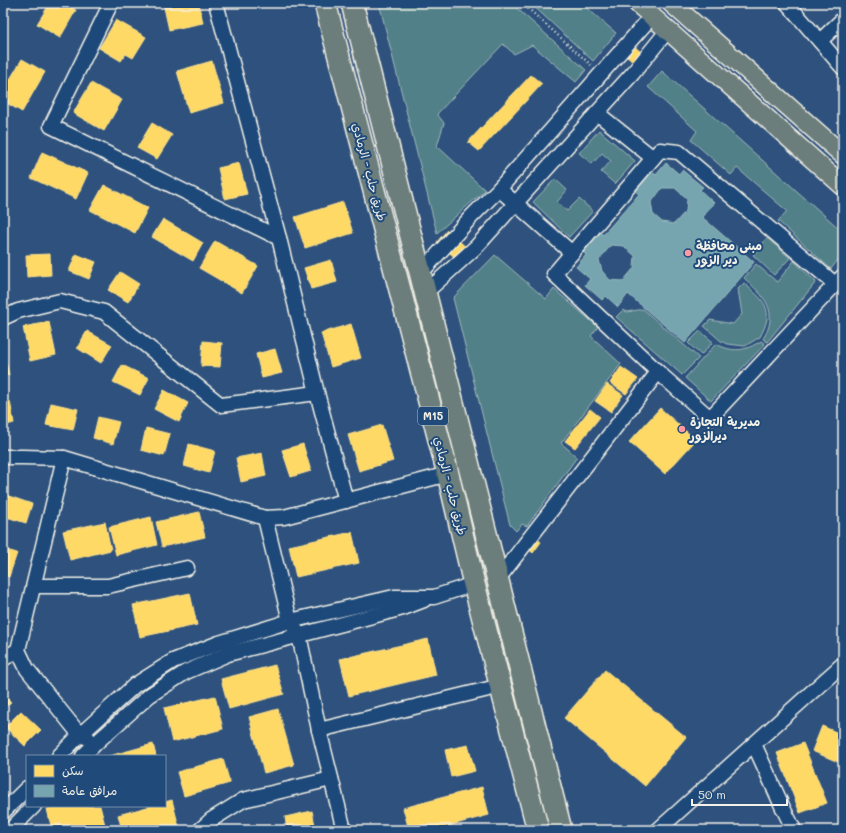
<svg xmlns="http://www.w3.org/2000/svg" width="846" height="833" font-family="Mali,'Playpen Sans Arabic',sans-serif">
<rect width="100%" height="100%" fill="#2e527d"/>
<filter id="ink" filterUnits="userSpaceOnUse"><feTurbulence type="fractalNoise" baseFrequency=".025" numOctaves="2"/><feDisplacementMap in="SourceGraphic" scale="8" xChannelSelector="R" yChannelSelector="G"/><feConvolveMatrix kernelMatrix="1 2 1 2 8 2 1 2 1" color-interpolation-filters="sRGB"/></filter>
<g filter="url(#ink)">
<g fill="#518089" stroke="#a2b8b8">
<path d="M379 3H511L586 70 576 82 532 45 514 54 503 44 437 114 444 123 437 146 485 190 437 233Z"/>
<path d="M530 3H581L616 33 593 61Z"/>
<path d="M662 71 843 232V253L831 269 778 221 787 211 737 168 731 175 691 140 697 131 648 87Z"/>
<path d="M599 130 635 161 615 184 601 172 611 161 602 153 592 164 579 153Z"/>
<path d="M555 179 567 190 557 202 567 211 579 199 593 211 569 237 533 202Z"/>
<path d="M767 238 790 258 774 275 753 255Z"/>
<path d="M495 255 546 299 554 289 598 327 591 336 621 364 561 443 577 457 527 526 522 524 516 531 510 525 453 298Z"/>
<path d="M794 261 816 282 767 342 763 339C780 311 764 296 744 278L756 264 777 282Z"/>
<path d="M744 283C755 294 769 301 767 319 766 325 763 331 760 337L745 346 727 344 721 341 704 326 710 320 733 324 742 314 738 289Z"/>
<path d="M643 309 699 358 682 375 616 317 623 310 627 312Z"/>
<path d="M700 331 713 342 701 355 688 343Z"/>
<path d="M761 341 765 344 711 401 685 378 716 344C734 353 745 351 761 341Z"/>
</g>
<g fill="#ffd966" stroke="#fce08d">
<path d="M50 3H64L76 10 60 38 37 24Z"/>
<path d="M163 3H199L203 23 169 30Z"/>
<path d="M116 20 146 37 133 58 126 54 121 61 99 48Z"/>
<path d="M625 37 649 60 641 69 617 46Z"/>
<path d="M22 59 45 72 22 112 3 101V91Z"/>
<path d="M212 61 224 103 189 113 177 71Z"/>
<path d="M531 75 542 84 479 151 468 142Z"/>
<path d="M91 83 122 100 104 131 73 113Z"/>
<path d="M152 123 172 135 157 159 137 148Z"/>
<path d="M42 152 88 173 76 199 31 178Z"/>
<path d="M239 163 247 194 225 199 218 168Z"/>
<path d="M104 185 148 208 135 233 90 210Z"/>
<path d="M343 202 353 233 305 248 295 217Z"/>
<path d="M163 219 203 243 193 261 152 237Z"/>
<path d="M447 230 468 249 458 260 437 242Z"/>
<path d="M215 241 258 266 242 293 199 268Z"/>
<path d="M50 254 51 275 27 277 26 255Z"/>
<path d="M76 254 96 262 89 279 69 271Z"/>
<path d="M331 260 337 282 311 289 304 268Z"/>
<path d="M120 272 139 284 128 302 108 290Z"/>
<path d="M49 322 56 355 30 361 23 327Z"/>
<path d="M351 324 361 358 331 367 321 333Z"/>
<path d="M87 331 112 345 101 363 77 348Z"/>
<path d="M203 341 222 343 220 367 201 366Z"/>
<path d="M275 349 282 373 262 378 256 354Z"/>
<path d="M3 353H4L9 375 3 376Z"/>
<path d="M122 365 149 378 140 395 113 382Z"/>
<path d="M621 367 638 379 626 394 610 383Z"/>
<path d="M607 384 623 395 611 412 595 401Z"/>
<path d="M164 390 188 403 179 422 154 409Z"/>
<path d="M10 401 14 423 3 426V403Z"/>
<path d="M51 403 78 409 73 430 46 425Z"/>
<path d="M660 408 696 440 665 474 629 442Z"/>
<path d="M590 409 600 417 575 448 565 441Z"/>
<path d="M98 417 119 422 113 444 93 438Z"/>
<path d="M382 425 393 461 359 471 348 435Z"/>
<path d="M146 428 170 434 164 456 141 450Z"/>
<path d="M189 444 215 451 209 473 184 466Z"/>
<path d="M303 444 311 471 291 477 282 450Z"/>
<path d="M262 453 266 476 241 482 236 458Z"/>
<path d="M3 494 32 504 26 523 3 516Z"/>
<path d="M199 512 205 537 162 547 156 522Z"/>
<path d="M151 517 157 545 116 555 109 527Z"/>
<path d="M105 522 111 550 70 560 63 531Z"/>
<path d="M526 530 541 542 533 553 518 540Z"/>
<path d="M352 532 359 563 296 577 289 546Z"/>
<path d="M3 549 17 553 9 577 3 575Z"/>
<path d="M190 593 197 625 140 637 133 605Z"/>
<path d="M428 639 436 675 349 696 340 659Z"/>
<path d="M275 665 284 694 229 709 221 679Z"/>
<path d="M605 670 686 737 645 786 564 718Z"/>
<path d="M3 694 11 702 3 709Z"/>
<path d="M215 696 223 729 172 742 164 708Z"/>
<path d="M278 709 294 765 264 773 249 717Z"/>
<path d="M21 711 41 730 25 746 5 727Z"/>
<path d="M822 726 843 735V764L812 751Z"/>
<path d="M803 743 827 803 800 813 777 753Z"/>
<path d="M153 744 156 756H109Z"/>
<path d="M468 745 475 771 451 777 445 750Z"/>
<path d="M223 759 230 783 184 796 177 772Z"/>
<path d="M482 787 489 815 433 830H409L403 808Z"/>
<path d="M172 800 179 827 170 830H122L118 815 151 806H165V802Z"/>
<path d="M56 806H100L105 825 85 830H52L47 809Z"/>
<path d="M312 811 316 830H287L285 817Z"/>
</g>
<path fill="#76a5af" stroke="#9cbcc0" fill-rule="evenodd" d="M666 163 679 174 682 170 703 187 700 190 714 203 702 217 754 262 685 343 628 294 618 307 606 296 602 300 585 285 590 279 576 267 586 255 583 252 600 232 603 235 639 194 635 191 652 171 656 175ZM662 188H675L687 199 686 211 674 224 662 222 653 214 651 203ZM611 245 624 246 635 256 634 268 623 281 610 280 602 271 599 260Z"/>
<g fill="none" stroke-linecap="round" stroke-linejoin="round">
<g stroke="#f4f1e8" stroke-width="17">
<g id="minor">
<path d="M111 3 51 126 279 238"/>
<path d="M216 3 279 238 317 393 346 501"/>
<path d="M787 3 843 68"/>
<path d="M820 41 843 19"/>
<path d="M597 113 653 158"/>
<path d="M499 189 652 16"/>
<path d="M420 274 472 216 499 189 572 253"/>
<path d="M835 284 679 152 660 150 554 274 658 372 710 418 843 276"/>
<path d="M425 293 477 246 633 73 668 30"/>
<path d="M3 318 18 311 60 301 104 312 221 405 317 393"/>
<path d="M3 457H22L64 458 265 518 284 517 448 474"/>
<path d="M64 458 18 650 27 669 80 735 88 738"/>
<path d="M265 518 290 621 299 635 319 730 344 830"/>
<path d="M498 579 658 372"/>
<path d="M34 586H108L187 568"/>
<path d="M3 659 18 650"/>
<path d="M319 730 501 686"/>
<path d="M754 744 783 808 794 830"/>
<path d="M59 756 80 735 135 685 173 661 219 643 290 621 394 597H434L474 584"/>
<path d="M83 756 97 742 150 695 186 672 228 654 403 608 424 600"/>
<path d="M3 812 27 788"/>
<path d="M10 830 34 806"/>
<path d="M200 830 211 820 243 800 331 779"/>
<path d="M658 830 843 664"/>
</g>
</g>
<g stroke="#f4f1e8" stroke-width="21">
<g id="major">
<path d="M637 3 843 186"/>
<path d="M671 3 843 155"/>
</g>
</g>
<g stroke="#f4f1e8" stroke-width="24">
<g id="highway">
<path d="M325 3 448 474 474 584 538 830"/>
<path d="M352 3 561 830"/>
</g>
</g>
<path stroke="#f4f1e8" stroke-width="2.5" stroke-dasharray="1 3" stroke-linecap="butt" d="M522 3 591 65"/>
<use href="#minor" stroke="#1f4a7a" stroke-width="14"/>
<use href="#major" stroke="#6c7e7c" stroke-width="18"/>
<use href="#highway" stroke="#6c7e7c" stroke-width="21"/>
</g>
</g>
<g fill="#ff9aa2" stroke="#1f4a7a" stroke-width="1.5">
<circle cx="688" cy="253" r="4"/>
<circle cx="682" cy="429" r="4"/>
</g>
<g text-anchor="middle" stroke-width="4" stroke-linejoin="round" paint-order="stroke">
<rect fill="#1f4a7a" stroke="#b4bfc7" stroke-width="1" x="418" y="407" width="30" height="18" rx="3"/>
<g font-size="11" font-weight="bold" fill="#f4f1e8">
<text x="433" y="420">M15</text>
</g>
<g font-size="12" fill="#f4f1e8" stroke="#1f4a7a">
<text transform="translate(369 172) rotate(75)" y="4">طريق حلب - الرمادي</text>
<text transform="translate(450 486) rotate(76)" y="4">طريق حلب - الرمادي</text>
</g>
<g font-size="12" font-weight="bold" fill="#f4f1e8" stroke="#1f4a7a" text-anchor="start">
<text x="696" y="250">مبنى محافظة<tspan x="696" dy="14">دير الزور</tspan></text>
<text x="690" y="426">مديرية التجارة<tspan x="690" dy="14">ديرالزور</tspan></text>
</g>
</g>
<rect width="846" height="833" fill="none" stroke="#1f4a7a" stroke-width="16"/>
<rect x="8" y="8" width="830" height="817" fill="none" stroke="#f4f1e8" stroke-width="1.5" filter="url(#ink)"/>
<rect x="26" y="755" width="140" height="52" fill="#1f4a7a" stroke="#748da6"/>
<rect x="34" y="765" width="20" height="12" fill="#ffd966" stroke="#748da6"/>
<text x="62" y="775" font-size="12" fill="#f4f1e8">سكن</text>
<rect x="34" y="785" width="20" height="12" fill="#76a5af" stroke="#748da6"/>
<text x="62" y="795" font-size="12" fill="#f4f1e8">مرافق عامة</text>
<path d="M692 799v6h95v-6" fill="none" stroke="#f4f1e8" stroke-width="2"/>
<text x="698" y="799" font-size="12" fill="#f4f1e8" stroke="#1f4a7a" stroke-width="3" paint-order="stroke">50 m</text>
</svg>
